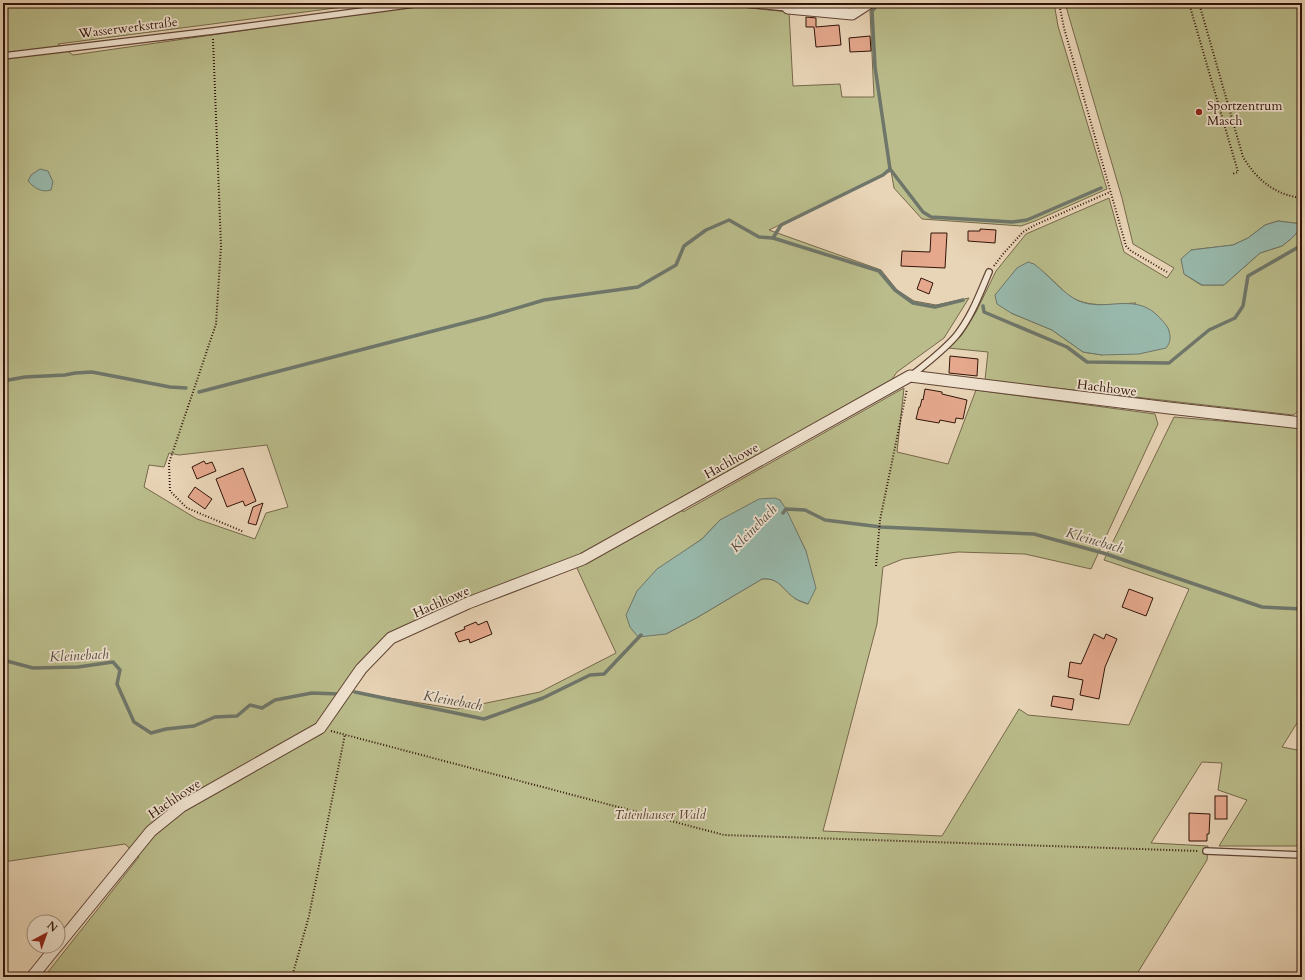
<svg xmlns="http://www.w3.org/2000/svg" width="1305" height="980" font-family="Cardo,serif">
<rect width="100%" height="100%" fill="#e8d4b6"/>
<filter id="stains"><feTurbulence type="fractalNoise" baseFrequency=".005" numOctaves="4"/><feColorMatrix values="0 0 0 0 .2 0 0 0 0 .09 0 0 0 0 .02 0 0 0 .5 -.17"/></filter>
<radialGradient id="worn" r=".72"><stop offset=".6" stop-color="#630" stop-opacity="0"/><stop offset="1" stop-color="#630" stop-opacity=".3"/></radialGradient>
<g fill="#babc8b" stroke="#76684a" fill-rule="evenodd">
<path d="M3 3H374L58 44 73 55 392 9 441 3H704L789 12 793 86 840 84 842 97H874L870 11 876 3H1054L1058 26 1107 189 1035 221 1021 226 922 219 894 188 891 171 769 230 881 270 897 290 914 301 936 305 969 298 944 338 897 372 890 382 680 498 683 512 904 388 897 452 948 464 976 390 1155 414 1158 424 1091 569 1025 554 958 552 903 559 883 567 877 624 823 831 942 836 1019 709 1028 715 1129 725 1189 589 1104 560 1174 417 1302 428V715L1282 747 1302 751V846H1219L1247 800 1218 790 1222 763 1202 762 1151 843 1208 846 1207 860 1135 977H44L139 857 125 844 3 862ZM267 445 288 507 266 513 255 539 197 519 144 487 149 465 164 467 169 453 179 455ZM780 500 806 551 808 604C804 603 799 601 796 599 783 591 780 577 762 579L698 617 666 634 682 553 702 539 720 520ZM576 566 616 653 540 692 457 709 352 692 369 668 395 642 469 608Z"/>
<path d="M773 3H864L853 10Z"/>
<path d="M1065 3H1302V224L1278 221 1265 225 1248 238 1233 245 1191 250 1184 274 1201 285H1224L1260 253 1282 246 1292 238 1302 227V409L1293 415 985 380 988 352 948 348 961 336 976 312 996 271 1026 234 1109 198 1124 252 1167 278 1174 268 1133 244 1122 198ZM1045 273C1053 280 1060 288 1068 295 1087 309 1114 304 1136 303L1102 355 1083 352 1052 330 1011 313Z"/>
</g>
<g fill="#98b8ab" stroke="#6f766a">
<path d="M40 169 48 171 53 182 51 190C42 193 34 188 28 181L31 175Z"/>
<path d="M1278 221 1302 224V227L1292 238 1282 246 1260 253 1224 285H1202L1184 274 1181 259 1191 250 1233 245 1248 238 1265 225Z"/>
<path d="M1028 262 1034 264C1048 274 1064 295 1079 301 1105 312 1132 293 1156 314 1160 318 1165 323 1168 328 1171 336 1171 342 1166 348L1139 354 1102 355 1083 352 1052 330 1011 313 997 304 995 295 1017 268Z"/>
<path d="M775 498 780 500 786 509 806 551 816 588 808 604C804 602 799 601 796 599 783 591 780 577 762 579L698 617 666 634 638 637 630 627 626 615 637 591 657 569 702 539 720 520 759 499Z"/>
</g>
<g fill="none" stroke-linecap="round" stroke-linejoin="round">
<g stroke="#6f766a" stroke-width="3.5">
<path d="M879 3 872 11 875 67 890 169 923 212 931 217 1012 222 1027 220 1101 188"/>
<path d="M773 238 781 225 883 175 890 169"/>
<path d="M983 306 984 312 1067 347 1087 362 1169 363 1209 330 1235 318 1243 306 1248 276 1302 245"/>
<path d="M3 381 25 377 65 375 75 373 92 372 170 387 186 388"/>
<path d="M199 392 487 317 544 300 638 287 676 265 684 246 706 230 729 220 759 237 773 238 879 271 895 290 913 303 935 307 963 300"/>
<path d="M783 513 786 509 805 510 825 520 881 527 1034 534 1103 553 1262 607 1302 609"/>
<path d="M3 660 33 668 78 667 113 662 120 670 117 684 134 722 151 733 166 729 194 726 215 717 237 716 250 705 262 708 275 700 312 693 339 694"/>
<path d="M355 692 484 719 543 698 590 675 604 674 641 635"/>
</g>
</g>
<g fill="#e5a88d" stroke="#321409">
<path d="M806 17 816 18V27L839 25 841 45 816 47 814 27H806Z"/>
<path d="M870 36 871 51 850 52 849 38Z"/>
<path d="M980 229 996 230 995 243 968 241V231H980Z"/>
<path d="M931 233H947L945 268 901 266 902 251 930 252Z"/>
<path d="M921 278 933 283 929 294 917 289Z"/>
<path d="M950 356 978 359 977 376 949 373Z"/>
<path d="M925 389 942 392V394L967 400 963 419 956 418 955 423 940 420 939 423 916 419 919 407H920L922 399 923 400Z"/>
<path d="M204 461 206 464 212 462 216 471 197 479 192 467Z"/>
<path d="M243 468 256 501 245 506 243 501 227 507 216 479Z"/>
<path d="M195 487 212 499 205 509 188 497Z"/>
<path d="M263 503 256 525 248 523 253 507Z"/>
<path d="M1129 589 1153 598 1146 616 1122 607Z"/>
<path d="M487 621 492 634 470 643 469 639 459 642 455 633 465 629 464 627 476 622 478 625Z"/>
<path d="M1094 634 1104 639 1106 634 1117 639 1105 667 1099 699 1080 695 1083 680 1068 677 1070 662 1081 664Z"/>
<path d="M1053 696 1074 699 1072 710 1051 706Z"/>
<rect x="1215" y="796" width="12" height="23"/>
<path d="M1189 813 1210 814 1209 834H1207V841H1189Z"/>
</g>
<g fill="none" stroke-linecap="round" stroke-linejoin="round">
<g stroke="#604434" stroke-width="8">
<g id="lane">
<path d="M735 3 788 8"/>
<path d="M3 56 213 31 422 3"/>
<path d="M912 375C927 363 943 351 956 336 971 318 980 293 989 272"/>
<path d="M1206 851 1302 855"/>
</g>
</g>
<g stroke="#604434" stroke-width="13">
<g id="street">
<path d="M788 8 852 14 869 3"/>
<path d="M58 945 151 831 182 806 320 728 361 669 391 638 468 603 583 559 910 376 1169 408 1302 423"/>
<path d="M32 977 57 946"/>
</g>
</g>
<g stroke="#321409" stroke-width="2" stroke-dasharray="1 2" stroke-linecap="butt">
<path d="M1059 3 1064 28 1126 246 1131 251 1167 272"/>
<path d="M1189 3 1238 172 1232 174"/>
<path d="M1199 3 1243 157C1257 180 1275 195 1302 198"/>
<path d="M213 39 221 246 216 324 169 463 170 491 187 508 244 532"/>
<path d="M994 266 1003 254 1023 232 1035 225 1110 192"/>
<path d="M876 566 880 520 907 389"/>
<path d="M331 731 724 835 1199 851"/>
<path d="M292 977 309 916 345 734"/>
</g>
<use href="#lane" stroke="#f0e3d0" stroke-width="5.5"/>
<use href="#street" stroke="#f0e3d0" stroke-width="11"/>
</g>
<circle fill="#8f2418" stroke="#f0e3d0" stroke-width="1.5" cx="1199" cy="112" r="4"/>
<g text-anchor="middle" stroke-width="3.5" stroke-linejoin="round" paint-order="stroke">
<g font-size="13" fill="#321409" stroke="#f0e3d0">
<text transform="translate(128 27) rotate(-7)" y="5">Wasserwerkstraße</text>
<text transform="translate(1107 387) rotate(7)" y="5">Hachhowe</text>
<text transform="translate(731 460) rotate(-29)" y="5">Hachhowe</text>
<text transform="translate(441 601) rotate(-24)" y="5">Hachhowe</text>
<text transform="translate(174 798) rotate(-34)" y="5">Hachhowe</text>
</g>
<g font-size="13" fill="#321409" stroke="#f0e3d0" text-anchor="start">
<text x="1207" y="110">Sportzentrum<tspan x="1207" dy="15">Masch</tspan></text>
</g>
<g font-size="13" font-style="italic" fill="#5b4630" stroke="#f0e3d0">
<text x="660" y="819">Tatenhauser Wald</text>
</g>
<g font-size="14" font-style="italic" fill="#564d42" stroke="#f0e3d0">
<text transform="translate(753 528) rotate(-46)" y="5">Kleinebach</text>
<text transform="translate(1095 540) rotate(16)" y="5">Kleinebach</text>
<text transform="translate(79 655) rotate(-3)" y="5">Kleinebach</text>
<text transform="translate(453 700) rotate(10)" y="5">Kleinebach</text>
</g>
</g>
<rect width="1305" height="980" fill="none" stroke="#e8d4b6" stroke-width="16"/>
<rect x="4" y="4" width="1297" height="972" fill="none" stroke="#321409" stroke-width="2"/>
<rect x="8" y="8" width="1289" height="964" fill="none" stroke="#321409"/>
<g transform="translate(46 934) rotate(41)"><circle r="19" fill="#f0e3d0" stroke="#a49080"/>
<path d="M0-3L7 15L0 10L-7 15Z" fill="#8f2418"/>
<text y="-6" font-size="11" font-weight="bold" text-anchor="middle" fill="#321409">N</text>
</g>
<rect width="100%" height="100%" filter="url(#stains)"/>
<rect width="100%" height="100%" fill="url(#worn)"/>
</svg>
